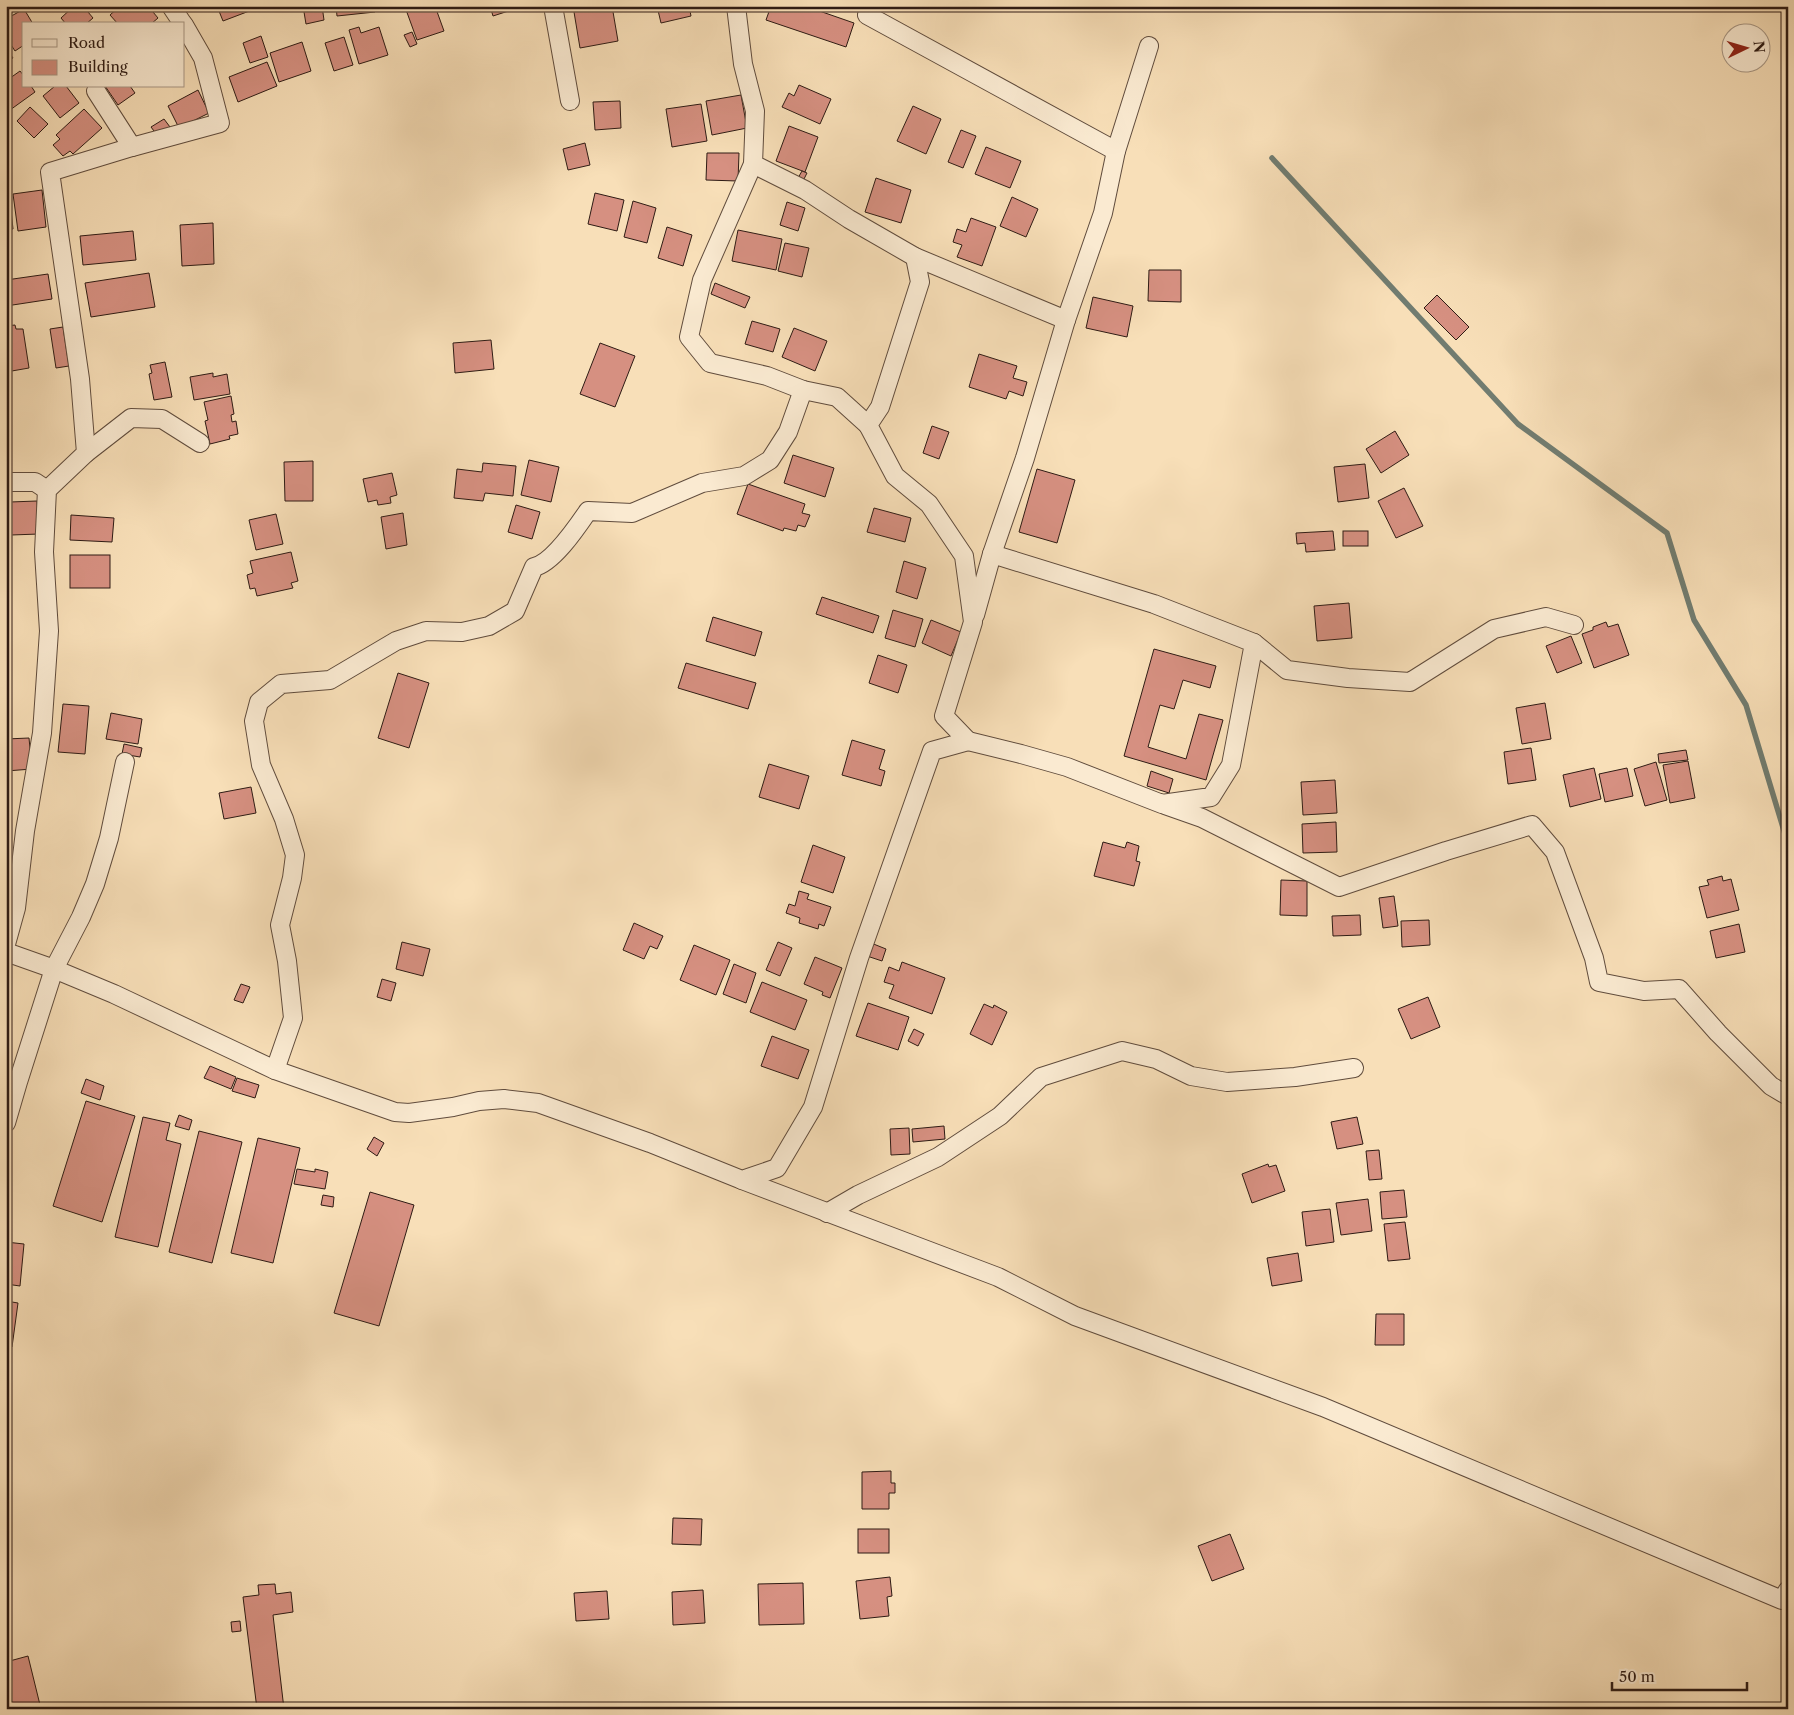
<svg xmlns="http://www.w3.org/2000/svg" width="1794" height="1715" font-family="'Libre Caslon Text',serif">
<rect width="100%" height="100%" fill="#f8dfb8"/>
<filter id="stains"><feTurbulence type="fractalNoise" baseFrequency=".004" numOctaves="4"/><feColorMatrix values="0 0 0 0 .2 0 0 0 0 .09 0 0 0 0 .02 0 0 0 .5 -.17"/></filter>
<radialGradient id="worn" r=".72"><stop offset=".6" stop-color="#630" stop-opacity="0"/><stop offset="1" stop-color="#630" stop-opacity=".3"/></radialGradient>
<g fill="none" stroke-linecap="round" stroke-linejoin="round">
<path stroke="#717c70" stroke-width="5.5" d="M1272 158 1518 424 1667 533 1694 620 1746 705 1788 844"/>
</g>
<g fill="#d69081" stroke="#2e1b14">
<path d="M74 6H83L93 18 86 24H66L61 18Z"/>
<path d="M120 6H148L158 18 151 24H118L110 15Z"/>
<path d="M217 6H251L252 10 223 21Z"/>
<path d="M303 6H322L324 20 306 24Z"/>
<path d="M336 6H374L375 12 337 16Z"/>
<path d="M409 6H435L444 31 417 40 405 7Z"/>
<path d="M490 6H524L493 16Z"/>
<path d="M573 6H612L618 41 580 48Z"/>
<path d="M657 6H689L691 16 661 23Z"/>
<path d="M771 6H805L854 23 846 47 766 20Z"/>
<path d="M24 9 33 24H24V45L15 51 6 37V19Z"/>
<path d="M359 27 361 33 379 27 388 55 359 64 349 30Z"/>
<path d="M412 32 417 44 410 47 404 35Z"/>
<path d="M261 36 268 57 250 63 243 43Z"/>
<path d="M344 37 353 65 334 71 325 43Z"/>
<path d="M302 42 311 71 279 82 270 53Z"/>
<path d="M6 48 13 58 6 62Z"/>
<path d="M267 62 277 86 238 102 229 77Z"/>
<path d="M20 71 24 76V86H31L35 92 10 110 6 105V81Z"/>
<path d="M799 85 831 99 820 124 782 107 789 93 794 96Z"/>
<path d="M55 86H66L79 103 60 118 43 96Z"/>
<path d="M105 86H130L135 93 118 105Z"/>
<path d="M198 90 209 113 179 128 168 106Z"/>
<path d="M741 95 747 128 712 135 706 101Z"/>
<path d="M620 101 621 128 595 130 593 102Z"/>
<path d="M701 104 707 141 672 147 666 109Z"/>
<path d="M913 106 941 119 926 154 897 141Z"/>
<path d="M30 107 48 124 34 138 17 121Z"/>
<path d="M84 109 102 128 73 154 70 151 63 156 53 145 60 139 56 135Z"/>
<path d="M164 119 170 127 157 135 151 127Z"/>
<path d="M789 126 818 137 805 172 776 161Z"/>
<path d="M961 130 976 136 963 168 948 162Z"/>
<path d="M585 143 590 165 568 170 563 149Z"/>
<path d="M986 147 1021 161 1010 188 975 174Z"/>
<path d="M707 153H739L738 181 706 180Z"/>
<path d="M802 171 807 173 803 181 798 178Z"/>
<path d="M876 178 911 190 901 223 865 212Z"/>
<path d="M42 190 46 227 18 231 13 194Z"/>
<path d="M6 192H9L13 229 6 230Z"/>
<path d="M595 193 624 200 617 231 588 224Z"/>
<path d="M1012 197 1038 209 1026 237 1000 226Z"/>
<path d="M633 201 656 208 647 243 624 237Z"/>
<path d="M787 202 805 208 798 231 780 225Z"/>
<path d="M971 218 996 227 982 266 957 257 962 245 953 242 957 229 966 232Z"/>
<path d="M213 223 214 264 182 266 180 225Z"/>
<path d="M667 227 692 235 683 266 658 258Z"/>
<path d="M738 230 782 239 776 270 732 261Z"/>
<path d="M133 231 136 260 83 265 80 236Z"/>
<path d="M6 238 9 274H6Z"/>
<path d="M785 243 809 248 802 277 778 271Z"/>
<path d="M1149 270H1181V302L1148 301Z"/>
<path d="M149 273 155 307 91 317 85 283Z"/>
<path d="M48 274 52 299 6 306V280Z"/>
<path d="M715 283 750 297 745 308 711 294Z"/>
<path d="M1437 295 1469 327 1456 340 1424 308Z"/>
<path d="M1093 297 1133 306 1127 337 1086 328Z"/>
<path d="M752 321 780 329 773 352 745 344Z"/>
<path d="M15 325 16 329H23L29 368 6 372V326Z"/>
<path d="M63 327 69 366 56 368 50 329Z"/>
<path d="M794 328 827 341 815 371 782 357Z"/>
<path d="M491 340 494 369 455 373 453 343Z"/>
<path d="M600 343 635 356 615 407 580 394Z"/>
<path d="M979 354 1017 366 1013 378 1027 382 1023 396 1009 391 1006 399 969 387Z"/>
<path d="M165 362 172 397 154 400 149 374 152 373 150 365Z"/>
<path d="M213 373V377L227 374 230 394 194 400 190 377Z"/>
<path d="M231 396 234 414 231 415 232 422 236 421 238 434 229 436 230 439 210 444 205 421 208 420 204 402Z"/>
<path d="M932 426 949 432 939 459 923 453Z"/>
<path d="M1395 431 1409 455 1381 473 1366 449Z"/>
<path d="M793 455 834 468 825 497 784 483Z"/>
<path d="M529 460 559 467 551 502 521 495Z"/>
<path d="M313 461V501H285L284 462Z"/>
<path d="M483 463 516 466 513 496 485 493 483 501 454 498 457 469 482 472Z"/>
<path d="M1365 464 1369 498 1338 502 1334 467Z"/>
<path d="M1037 469 1075 480 1057 543 1019 532Z"/>
<path d="M392 473 397 495 390 497 391 503 378 505 377 500 368 502 363 479Z"/>
<path d="M748 484 805 504 802 513 810 515 805 527 798 525 796 531 784 528 783 531 737 514Z"/>
<path d="M1404 488 1423 526 1396 538 1378 501Z"/>
<path d="M37 501 39 534 11 535 10 502Z"/>
<path d="M516 505 540 512 532 539 508 532Z"/>
<path d="M874 508 911 518 905 542 867 532Z"/>
<path d="M403 513 407 545 386 549 381 517Z"/>
<path d="M276 514 283 544 256 550 249 520Z"/>
<path d="M71 515 114 518 112 542 70 540Z"/>
<path d="M1333 531 1335 550 1306 552 1305 543 1297 544 1296 533Z"/>
<rect x="1343" y="531" width="25" height="15"/>
<path d="M291 552 298 581 291 583 293 588 257 596 255 588 250 589 247 575 253 573 250 561Z"/>
<rect x="70" y="555" width="40" height="33"/>
<path d="M904 561 926 568 917 599 896 592Z"/>
<path d="M822 597 879 616 873 633 816 614Z"/>
<path d="M1349 603 1352 638 1317 641 1314 606Z"/>
<path d="M893 610 923 619 915 647 885 638Z"/>
<path d="M713 617 762 632 755 656 706 641Z"/>
<path d="M931 620 961 632 951 656 922 643Z"/>
<path d="M1606 622 1608 627 1618 624 1629 655 1594 668 1582 634 1593 630V627Z"/>
<path d="M1571 636 1582 663 1557 673 1546 646Z"/>
<path d="M1154 649 1216 666 1210 688 1183 680 1174 709 1160 705 1148 747 1186 759 1199 714 1223 720 1206 780 1124 756Z"/>
<path d="M878 655 907 665 898 693 869 683Z"/>
<path d="M686 663 756 683 748 709 678 688Z"/>
<path d="M398 673 429 683 409 748 378 738Z"/>
<path d="M1545 703 1551 739 1522 744 1516 708Z"/>
<path d="M63 704 89 706 85 754 58 752Z"/>
<path d="M111 713 142 719 138 744 106 739Z"/>
<path d="M29 738 32 769 6 771V739Z"/>
<path d="M852 740 885 750 879 769 885 771 881 786 842 775Z"/>
<path d="M124 744 142 748 140 757 122 754Z"/>
<path d="M1531 748 1536 780 1508 784 1504 752Z"/>
<path d="M1686 750 1688 760 1659 763 1658 754Z"/>
<path d="M1688 761 1695 798 1670 803 1663 765Z"/>
<path d="M1656 762 1667 800 1645 806 1634 769Z"/>
<path d="M769 764 809 776 799 809 759 797Z"/>
<path d="M1594 768 1601 799 1570 807 1563 775Z"/>
<path d="M1627 768 1633 796 1605 802 1599 774Z"/>
<path d="M1151 771 1173 779 1169 793 1147 786Z"/>
<path d="M1335 780 1337 813 1303 815 1301 782Z"/>
<path d="M251 787 256 813 224 819 219 793Z"/>
<path d="M1336 822 1337 852 1303 853 1302 824Z"/>
<path d="M1103 842 1125 848 1127 842 1139 846 1136 861 1140 862 1134 886 1094 876Z"/>
<path d="M813 845 845 857 833 893 801 882Z"/>
<path d="M1722 876 1723 881 1731 879 1739 910 1707 918 1699 887 1709 885 1707 880Z"/>
<path d="M1281 880 1307 881V916L1280 915Z"/>
<path d="M799 891 809 894 807 899 831 907 824 926 819 924 818 929 799 923 800 918 786 913 789 904 795 906Z"/>
<path d="M1394 896 1398 926 1383 928 1379 898Z"/>
<path d="M1360 915 1361 935 1333 936 1332 916Z"/>
<path d="M1429 920 1430 945 1402 947 1401 921Z"/>
<path d="M634 923 663 936 657 949 650 946 644 959 623 950Z"/>
<path d="M1739 924 1745 952 1716 958 1710 931Z"/>
<path d="M402 942 430 949 423 976 396 969Z"/>
<path d="M778 942 792 948 780 976 766 970Z"/>
<path d="M871 943 886 949 882 961 867 956Z"/>
<path d="M694 945 730 960 716 995 680 980Z"/>
<path d="M815 957 842 968 830 998 822 995 823 992 804 984Z"/>
<path d="M902 962 945 978 932 1014 889 998 894 985 884 982 889 967 899 971Z"/>
<path d="M734 964 756 973 746 1003 723 994Z"/>
<path d="M382 979 396 983 391 1001 377 997Z"/>
<path d="M762 982 807 1000 795 1030 750 1012Z"/>
<path d="M241 984 250 987 243 1003 234 1000Z"/>
<path d="M1428 997 1440 1027 1411 1039 1398 1009Z"/>
<path d="M868 1003 909 1017 898 1050 856 1036Z"/>
<path d="M984 1004 993 1008 994 1005 1007 1012 992 1045 970 1034Z"/>
<path d="M914 1029 924 1034 918 1046 908 1041Z"/>
<path d="M772 1036 809 1050 798 1079 761 1066Z"/>
<path d="M210 1066 236 1077 231 1089 204 1078Z"/>
<path d="M237 1078 259 1085 255 1098 232 1091Z"/>
<path d="M86 1079 104 1086 100 1100 81 1093Z"/>
<path d="M86 1101 135 1116 102 1222 53 1206Z"/>
<path d="M179 1115 192 1120 189 1130 175 1126Z"/>
<path d="M143 1117 170 1123 166 1140 181 1144 158 1247 115 1237Z"/>
<path d="M1357 1117 1363 1144 1337 1149 1331 1122Z"/>
<path d="M944 1126 945 1139 913 1142 912 1129Z"/>
<path d="M909 1128 910 1154 891 1155 890 1129Z"/>
<path d="M199 1131 242 1142 212 1263 169 1252Z"/>
<path d="M374 1137 384 1143 377 1156 367 1149Z"/>
<path d="M258 1138 300 1148 273 1263 231 1253Z"/>
<path d="M1379 1150 1382 1179 1369 1180 1366 1151Z"/>
<path d="M1268 1164 1269 1167 1276 1165 1285 1191 1252 1203 1242 1174Z"/>
<path d="M297 1169 315 1172V1169L328 1172 325 1189 294 1184Z"/>
<path d="M1404 1190 1407 1217 1382 1219 1380 1192Z"/>
<path d="M370 1192 414 1205 379 1326 334 1313Z"/>
<path d="M323 1195 334 1197 333 1207 321 1205Z"/>
<path d="M1368 1199 1372 1231 1341 1235 1336 1203Z"/>
<path d="M1330 1209 1334 1242 1306 1246 1302 1212Z"/>
<path d="M1405 1222 1410 1259 1388 1261 1384 1224Z"/>
<path d="M6 1242 24 1244 20 1286 6 1284Z"/>
<path d="M1298 1253 1302 1281 1272 1286 1267 1258Z"/>
<path d="M6 1301 18 1303 12 1347 6 1346Z"/>
<path d="M1376 1314H1404V1345H1375Z"/>
<path d="M891 1471V1483H895V1493H889V1509H862V1472Z"/>
<path d="M673 1518 702 1519 701 1545 672 1544Z"/>
<rect x="858" y="1529" width="31" height="24"/>
<path d="M1230 1534 1244 1569 1212 1581 1198 1546Z"/>
<path d="M890 1577 892 1596 887 1597 889 1616 860 1619 856 1581Z"/>
<path d="M803 1583 804 1624 759 1625 758 1584Z"/>
<path d="M275 1584 276 1594 291 1592 293 1612 273 1615 284 1709H257L243 1597 259 1595 258 1585Z"/>
<path d="M703 1590 705 1623 673 1625 672 1592Z"/>
<path d="M607 1591 609 1619 576 1621 574 1593Z"/>
<path d="M240 1621 241 1631 232 1632 231 1622Z"/>
<path d="M28 1656 41 1709H6V1662Z"/>
</g>
<g fill="none" stroke-linecap="round" stroke-linejoin="round">
<g stroke="#604c3d" stroke-width="20">
<g id="street">
<path d="M171 6 183 24"/>
<path d="M553 6 570 101"/>
<path d="M736 6 743 64 755 111 753 164 805 190 849 219 915 257 1066 320 1025 458 992 554 1154 604 1254 643 1231 765 1211 797 1162 804 1067 767 1021 754 968 741"/>
<path d="M867 15 1116 151"/>
<path d="M132 147 220 123 203 58 184 25"/>
<path d="M753 164 702 280 689 337 710 363 767 376 803 390 837 397 868 425"/>
<path d="M1066 320 1103 213 1116 151 1149 46"/>
<path d="M86 453 131 418 162 419 200 443"/>
<path d="M6 482H35L47 490"/>
<path d="M975 615 992 554"/>
<path d="M1254 643 1287 670 1348 678 1410 682 1494 629 1546 617 1574 625"/>
<path d="M1165 805 1202 818 1339 887 1446 851 1532 825 1555 852 1594 958 1599 982 1644 991 1679 989 1718 1033 1771 1086 1788 1096"/>
<path d="M6 944 16 908 25 831 42 733 49 631 44 552 47 490 86 453 80 379 50 172 132 147 96 91"/>
<path d="M6 952 54 969 114 994 275 1070 395 1112 409 1113 453 1107 479 1101 504 1099 538 1103 650 1143 742 1180 777 1168 813 1107 859 958 932 751 968 741 944 716 973 622 964 556 929 504 895 476 868 425 880 407 920 282 915 257"/>
<path d="M275 1070 293 1018 287 961 280 925 292 878 295 855 284 819 261 765 254 721 259 702 281 684 330 680 396 641 426 631 462 632 489 626 515 611 534 567C553 563 577 527 588 511L632 513 702 483 744 476 770 460 788 432 803 390"/>
<path d="M6 1123 18 1082 54 969 81 917 95 884 109 838 125 762"/>
<path d="M742 1180 998 1277 1075 1316 1323 1407 1782 1600 1788 1590"/>
<path d="M827 1213 858 1195 938 1157 1000 1116 1041 1077 1122 1051 1156 1059 1191 1076 1227 1082 1295 1077 1354 1068"/>
</g>
</g>
<use href="#street" stroke="#faead1" stroke-width="18"/>
</g>
<rect width="1794" height="1715" fill="none" stroke="#f8dfb8" stroke-width="25"/>
<rect x="8" y="8" width="1779" height="1700" fill="none" stroke="#2e1b14" stroke-width="2.5"/>
<rect x="12" y="12" width="1769" height="1690" fill="none" stroke="#2e1b14"/>
<rect x="22" y="22" width="162" height="65" fill="#faead1" stroke="#a89785"/>
<rect x="32" y="39" width="25" height="8" fill="#faead1" stroke="#a89785"/>
<text x="68" y="48" font-size="15" fill="#2e1b14">Road</text>
<rect x="32" y="60" width="25" height="15" fill="#d69081" stroke="#a89785"/>
<text x="68" y="72" font-size="15" fill="#2e1b14">Building</text>
<g transform="translate(1746 48) rotate(85)"><circle r="24" fill="#faead1" stroke="#a89785"/>
<path d="M0-4L9 19L0 12L-9 19Z" fill="#8f2418"/>
<text y="-8" font-size="14" font-weight="bold" text-anchor="middle" fill="#2e1b14">N</text>
</g>
<path d="M1612 1682v8h135v-8" fill="none" stroke="#2e1b14" stroke-width="2.5"/>
<text x="1619" y="1682" font-size="15" fill="#2e1b14" stroke="#faead1" stroke-width="4" paint-order="stroke">50 m</text>
<rect width="100%" height="100%" filter="url(#stains)"/>
<rect width="100%" height="100%" fill="url(#worn)"/>
</svg>
